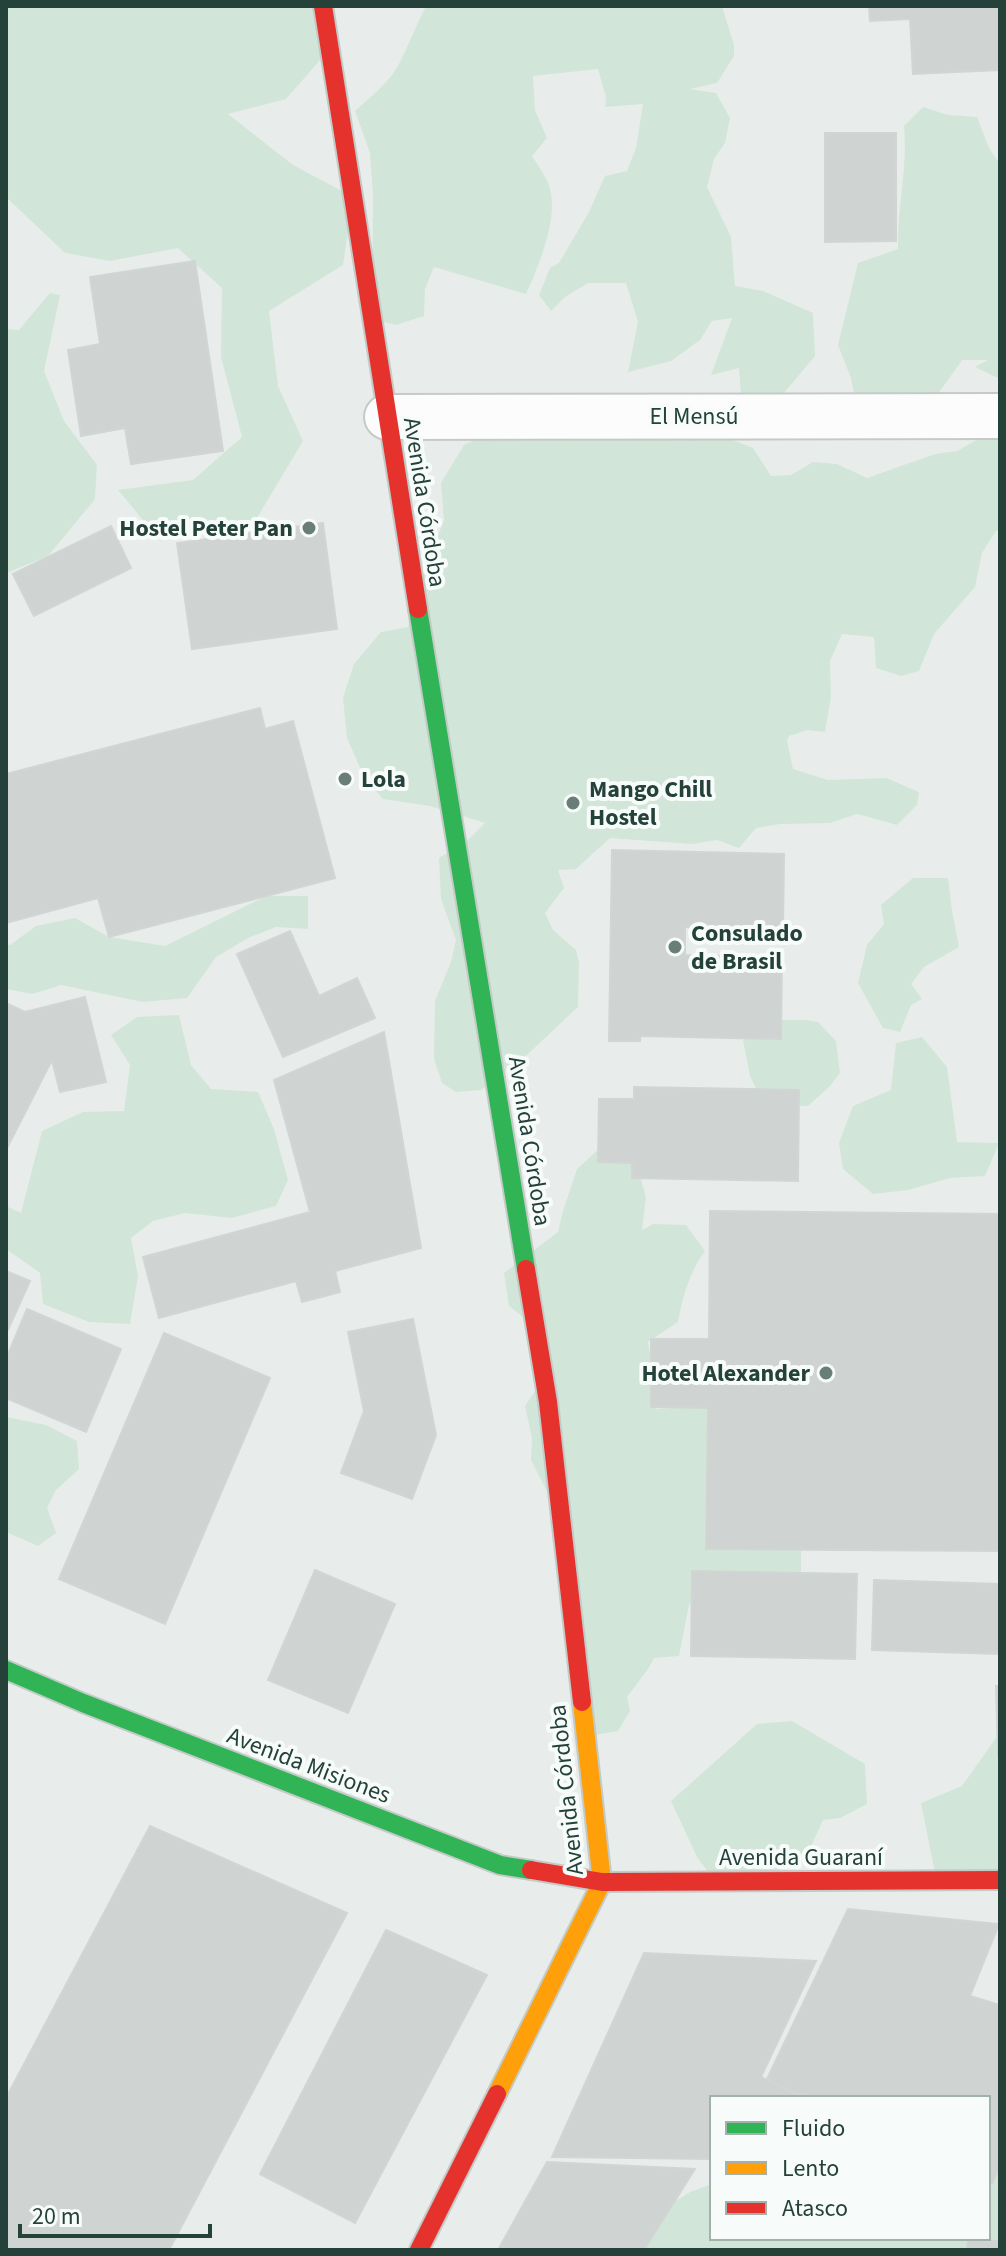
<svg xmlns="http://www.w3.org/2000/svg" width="1006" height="2256" font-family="'Source Sans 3',sans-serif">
<rect width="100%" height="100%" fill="#e8edeb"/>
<g fill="#d1e6d8">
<path d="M6 6H312L329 50 286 99 228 114 293 165 353 197 343 265 269 311 278 386 303 441 248 533 152 531 118 490 193 480 242 437 221 357 222 288 178 248 110 261 65 253 7 198Z"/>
<path d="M426 6H722L734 45V56L717 83 690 89 716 93 730 118 725 143 714 159 707 187 731 237 735 286 763 291 813 313 815 356 779 399 741 395 739 368 711 375 732 318 712 321 700 340 671 361 628 372 638 322 626 283H588L565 297 551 311 539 295 550 268 559 263 589 212 605 176 627 171 636 148 643 104 605 107 606 97 598 69 533 76 535 110 547 138 532 156C537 164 544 173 548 183 561 214 539 265 526 294L434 267 425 289 424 316 396 325 372 319 373 194 370 153 355 111C370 97 389 83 399 64 409 45 416 25 426 6Z"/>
<path d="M923 107 948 115 977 117 989 148 1000 164V379L975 367 988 360H962L933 401 855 398 851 378 838 345 858 263 898 249C897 208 908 168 904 126Z"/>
<path d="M50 293 60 295 44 371 64 421 97 465 95 499 48 556 6 573V329L19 330Z"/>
<path d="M1000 412V531H996L982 553 975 587 934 634 919 671 901 676 876 668 874 637 842 634 830 661 831 697 825 732 807 730 789 736 787 741 793 769 828 780 886 778 919 792 917 805 897 825 857 814 830 823 780 824 756 828 739 848 717 840 692 844 610 838 576 869 558 870 564 888 545 913 553 930 576 950 579 962 578 1007 528 1054 481 1090 456 1092 442 1083 434 1059 435 1001 451 962 456 940 441 899 439 858 469 839 485 823 430 806 383 799 364 777 347 738 343 698 354 664 381 632 408 627 430 556 444 520 441 483 464 445 479 438 673 416 753 448 771 476 791 475 813 462 837 464 867 478 935 454 957 451 978 439Z"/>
<path d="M913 878H948L952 911 959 947 924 967 911 984 922 999 911 1005 900 1032 883 1028 858 983 867 945 884 924 881 905Z"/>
<path d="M266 896H308V929L276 927 248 938 216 957 187 998 143 1002 61 985 33 994 6 989V944L10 945 36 926 75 918 109 937 165 946Z"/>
<path d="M179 1015 191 1065 211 1089 258 1092 274 1129 288 1180 276 1206 232 1218 185 1213 153 1221 131 1238 138 1276 130 1324 89 1322 43 1304 40 1273 6 1249V1206L21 1213 42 1131 83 1112 124 1111 130 1065 111 1035 137 1017Z"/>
<path d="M769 1020H806L818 1022 836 1041 840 1073 830 1086 808 1106 764 1105 750 1076 743 1040 752 1037Z"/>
<path d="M922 1037 947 1067 957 1142 999 1143 985 1176 950 1178 908 1190 873 1194 843 1169 839 1143 853 1106 891 1090 896 1043Z"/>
<path d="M601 1147 633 1152 646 1197 642 1230 653 1224 686 1225 705 1251C689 1273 683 1296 678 1322L648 1342 656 1386V1409L711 1406 750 1529 801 1551V1579L702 1588 689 1605 679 1656 654 1658 648 1669 627 1697 630 1711 618 1731 589 1736 569 1535 531 1460 532 1438 525 1406 544 1378 536 1327 509 1306 504 1273 558 1232 563 1211 577 1169Z"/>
<path d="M6 1417 46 1425 77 1441 79 1469 56 1490 47 1508 56 1533 38 1546 6 1532V1455L8 1451 6 1445Z"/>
<path d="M792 1721 865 1764 867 1804 840 1818 823 1820 804 1862 720 1888 697 1857 671 1801 757 1724Z"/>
<path d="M996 1738H1000V1873H935L921 1803 962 1786Z"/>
<path d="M1000 2146V2250H630L648 2218 690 2192 712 2184V2238H988V2147Z"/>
</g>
<g fill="#cfd4d2" stroke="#d1d6d4" stroke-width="2">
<path d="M869 6H1000V70L913 74 910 19 870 21Z"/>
<path d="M825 133H896V241L825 242Z"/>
<path d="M195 261 223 451 131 464 125 428 81 436 68 350 100 344 90 277Z"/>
<path d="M323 523 337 629 192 649 177 543Z"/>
<path d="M111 526 131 568 34 616 13 574Z"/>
<path d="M260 708 265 729 293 721 335 878 109 937 98 898 6 923V774Z"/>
<path d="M612 850 784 854 783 929 685 927V955L782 957 781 1039 640 1036V1041H609Z"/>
<path d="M290 931 319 996 357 978 375 1018 283 1057 237 954Z"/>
<path d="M85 997 106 1082 60 1092 52 1060 6 1150V1003L25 1012Z"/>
<path d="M384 1032 421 1248 335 1271 340 1292 302 1302 296 1281 159 1318 143 1257 310 1212 274 1080Z"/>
<path d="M634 1087 799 1090 798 1181 632 1178V1163L598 1162 599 1099H634Z"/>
<path d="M710 1211 1000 1214V1551L706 1549 708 1408 651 1407V1339H709Z"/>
<path d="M6 1271 30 1281 6 1334Z"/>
<path d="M27 1309 121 1349 86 1432 6 1398V1359Z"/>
<path d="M413 1319 436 1435 412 1499 341 1473 364 1411 348 1332Z"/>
<path d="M164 1333 270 1378 165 1624 59 1579Z"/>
<path d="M315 1570 395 1604 348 1713 268 1680Z"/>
<path d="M692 1571 857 1574 855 1659 691 1656Z"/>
<path d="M874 1580 1000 1584V1654L872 1650Z"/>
<path d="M996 1686H1000V1756H998Z"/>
<path d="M150 1826 347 1913 169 2250H6V2098Z"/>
<path d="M848 1909 999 1924 970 1996 1000 2005V2129L998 2133 1000 2134V2166L992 2184 988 2182V2098H808L767 2079Z"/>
<path d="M386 1930 487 1975 355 2223 260 2174Z"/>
<path d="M644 1953 816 1961 761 2077 804 2098H712V2159L552 2157Z"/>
<path d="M547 2162 695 2169 644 2250H498Z"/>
<path d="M968 2238H986V2241H1000V2250H967Z"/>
</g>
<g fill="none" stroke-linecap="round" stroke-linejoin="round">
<g stroke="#c5cac8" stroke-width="48">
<path id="street" d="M387 417 1000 416"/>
</g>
<g stroke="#c3cbc8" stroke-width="22">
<g id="fast">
<path d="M418 609 526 1269"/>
<path d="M6 1670 83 1703 500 1865 531 1870"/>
</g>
</g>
<g stroke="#c3cbc8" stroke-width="22">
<path id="slow" d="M497 2094 602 1882 582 1702"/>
</g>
<g stroke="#c3cbc8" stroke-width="22">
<g id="jam">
<path d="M323 6 418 609"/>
<path d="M526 1269 548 1402 582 1702"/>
<path d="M531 1870 602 1882 1000 1880"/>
<path d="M419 2250 497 2094"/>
</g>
</g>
<use href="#street" stroke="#fcfcfc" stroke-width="44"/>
<use href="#fast" stroke="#30b455" stroke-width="18"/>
<use href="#slow" stroke="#ff9f0a" stroke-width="18"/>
<use href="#jam" stroke="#e5322d" stroke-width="18"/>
</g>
<g fill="#697e78" stroke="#f7fbf9" stroke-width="3">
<circle cx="309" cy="528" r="8"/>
<circle cx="345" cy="779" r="8"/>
<circle cx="573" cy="803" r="8"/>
<circle cx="675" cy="947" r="8"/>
<circle cx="826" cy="1373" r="8"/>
</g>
<g text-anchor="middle" stroke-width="8" stroke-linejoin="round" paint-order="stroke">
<g font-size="24" fill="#24423a" stroke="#f7fbf9">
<text x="694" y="424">El Mensú</text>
<text transform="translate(425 502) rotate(81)" y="8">Avenida Córdoba</text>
<text transform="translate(530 1141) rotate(81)" y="8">Avenida Córdoba</text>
<text transform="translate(309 1765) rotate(21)" y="8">Avenida Misiones</text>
<text transform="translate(566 1790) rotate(-96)" y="8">Avenida Córdoba</text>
<text x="801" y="1865">Avenida Guaraní</text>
</g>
<g font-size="24" font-weight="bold" fill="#24423a" stroke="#f7fbf9" text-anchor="start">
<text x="293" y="536" text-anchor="end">Hostel Peter Pan</text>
<text x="361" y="787">Lola</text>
<text x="589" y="797">Mango Chill<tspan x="589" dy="28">Hostel</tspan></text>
<text x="691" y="941">Consulado<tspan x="691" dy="28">de Brasil</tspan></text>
<text x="810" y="1381" text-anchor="end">Hotel Alexander</text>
</g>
</g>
<rect width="1006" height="2256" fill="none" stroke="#24423a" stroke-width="16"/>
<rect x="710" y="2096" width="280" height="144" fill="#f7fbf9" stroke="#a3b1ad" stroke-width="2"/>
<rect x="726" y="2122" width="40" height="12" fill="#30b455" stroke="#a3b1ad" stroke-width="2"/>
<text x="782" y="2136" font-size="24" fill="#24423a">Fluido</text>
<rect x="726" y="2162" width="40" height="12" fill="#ff9f0a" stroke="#a3b1ad" stroke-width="2"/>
<text x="782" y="2176" font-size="24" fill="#24423a">Lento</text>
<rect x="726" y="2202" width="40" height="12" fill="#e5322d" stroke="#a3b1ad" stroke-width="2"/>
<text x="782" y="2216" font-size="24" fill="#24423a">Atasco</text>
<path d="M20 2224v12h190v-12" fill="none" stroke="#24423a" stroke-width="4"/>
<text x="32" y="2224" font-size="24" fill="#24423a" stroke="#f7fbf9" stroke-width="6" paint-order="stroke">20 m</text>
</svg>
